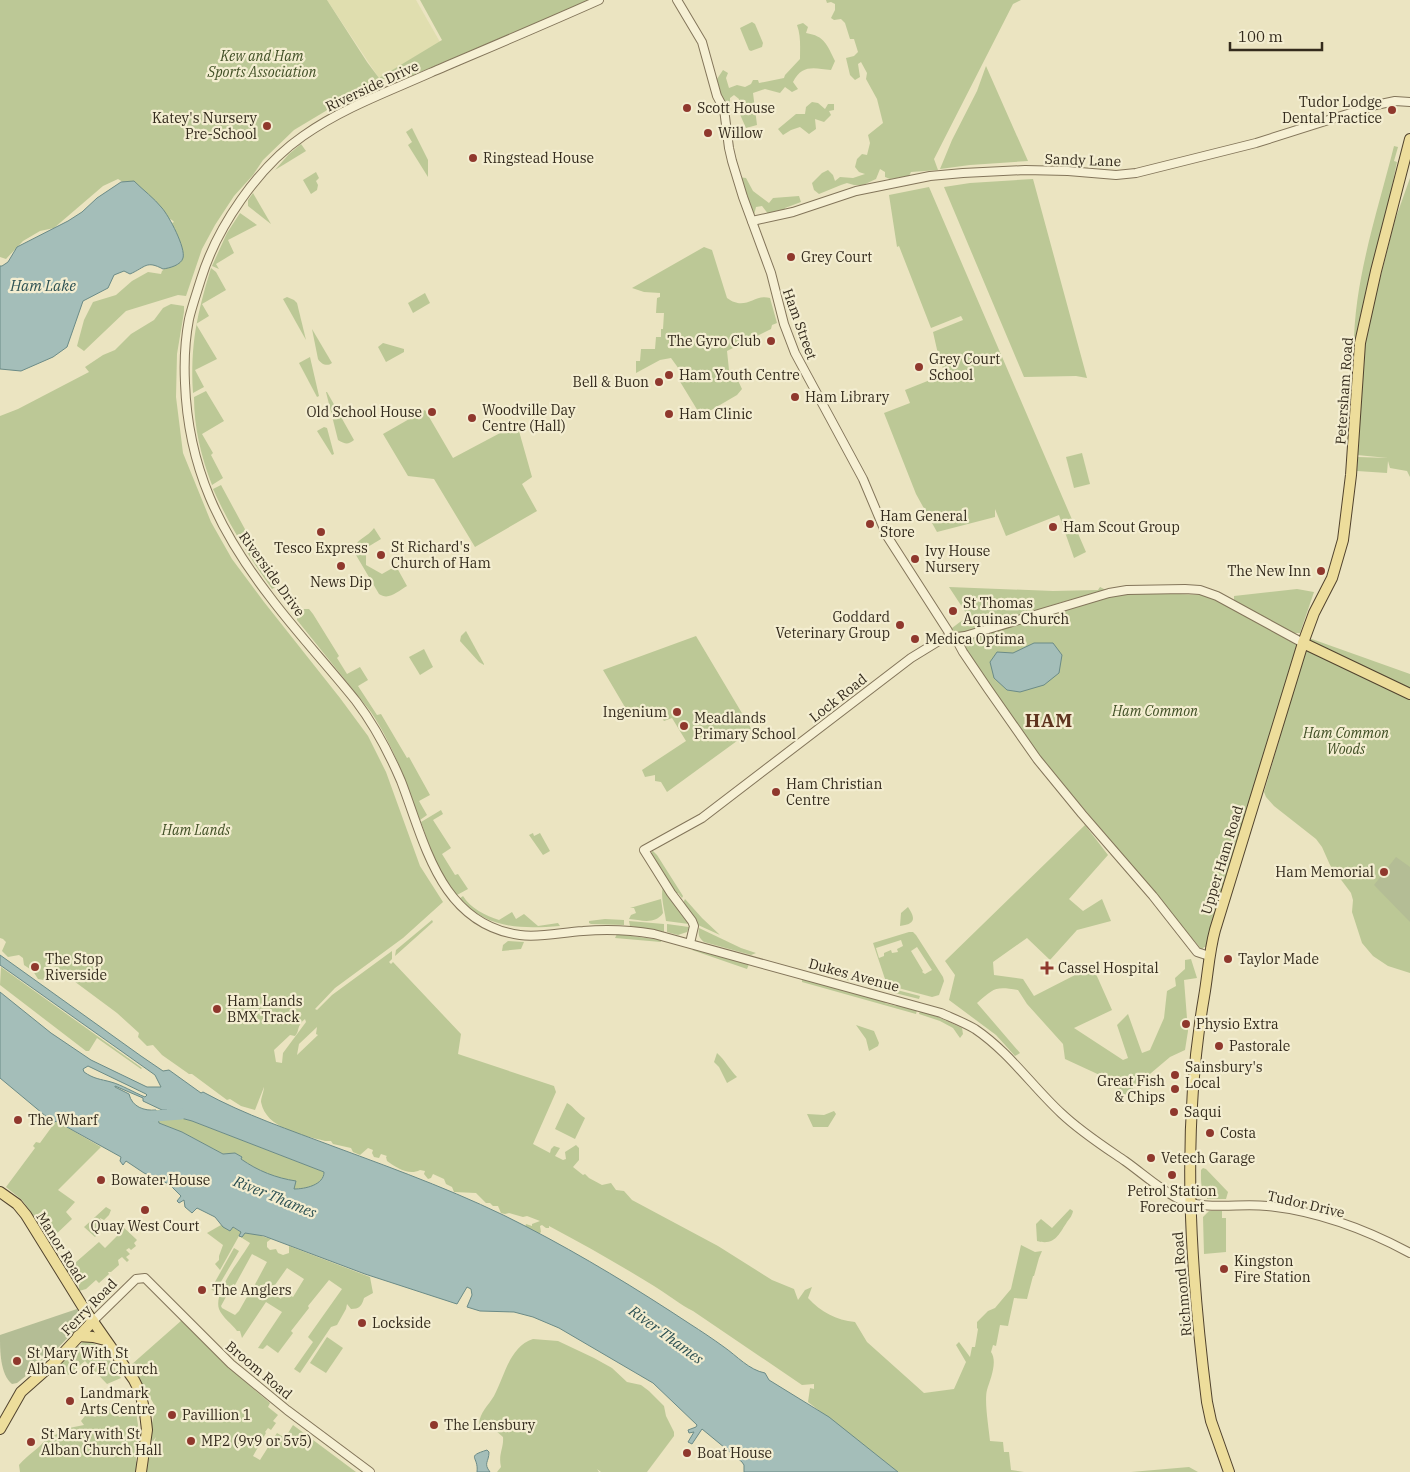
<svg xmlns="http://www.w3.org/2000/svg" width="1410" height="1472" font-family="'IBM Plex Serif',serif">
<rect width="100%" height="100%" fill="#ebe4c1"/>
<path fill="#e0deaf" d="M327 0H416L440 42 379 78Z"/>
<g fill="#bcc896" fill-rule="evenodd">
<path d="M0 0H327L367 62 379 78 442 40 420 0H590L397 82 379 78 377 83 383 84 349 97 294 130 263 160 253 175 234 196 215 225 202 249 186 296 178 295 126 311 84 351 77 346 84 320 93 302 116 295 132 281 148 272 161 274 162 271 176 260 172 223 174 222 172 220 165 217 144 195 118 179 103 186 54 228 40 231 23 241 6 259 0 257Z"/>
<path d="M826 0H1021L1013 4 934 159 938 170 911 172 909 176 890 179 885 177V172L880 169 876 179 863 185H854L847 183 841 185 819 194 814 190 812 183 822 173 828 170 833 175 835 181 840 177 853 178 865 174 859 172 855 167 857 159 862 154 867 155 870 143 868 135 883 123 877 99 866 79 867 73 861 62 858 64 860 77 855 80 850 75 846 58 854 56 858 52 854 39H850L845 23 841 19 834 20 831 18 835 10V4L831 2 827 3Z"/>
<path d="M752 22 755 24 763 43 762 47 751 51 749 50 740 28Z"/>
<path d="M803 23 808 27 806 33C825 36 827 45 835 61L831 70C814 68 802 64 793 82L798 89 792 92 785 87 780 93 765 89 753 93 757 125 746 128 738 110 739 99 734 95 730 98V107L724 105 717 79 723 70 728 73 726 78 729 88 737 85 745 87 751 84 753 80H758L759 83 784 78 785 75 800 59C800 47 801 36 797 25Z"/>
<path d="M986 66 1028 161 970 165 940 169 952 140 977 91Z"/>
<path d="M812 102 818 103 825 109 828 104H834V110L829 111 831 115 824 122 815 119 816 129 809 134 800 127 791 130 783 135 778 129 796 114H805L806 107Z"/>
<path d="M412 128 428 160V177L408 145 412 142 406 132Z"/>
<path d="M301 144 306 151 275 170 289 154Z"/>
<path d="M1394 146 1398 147 1394 161 1397 162 1389 201 1354 350C1353 283 1378 210 1394 146Z"/>
<path d="M316 172 319 178 316 181 318 185 317 190 311 194 303 180Z"/>
<path d="M738 177 746 178 753 191 769 203 773 198 799 196 801 202 785 208 784 212 769 215 762 206 756 207 754 215 751 214Z"/>
<path d="M1410 178V477L1407 471 1390 468 1388 461 1387 473 1357 471 1358 457 1388 458 1357 455 1363 354 1366 334 1395 220Z"/>
<path d="M1033 179 1087 378 1076 376 1024 377 944 187 970 183Z"/>
<path d="M929 187 1086 552 1074 558 1059 515 1006 536 995 509V517L937 532 916 494 884 413 910 403 905 390 945 374 938 354 933 332 963 320 961 316 931 328 899 246 897 247 889 195Z"/>
<path d="M253 193 271 224 248 206V200Z"/>
<path d="M240 213 257 225 228 240 234 253 216 264 219 269 212 266 227 233Z"/>
<path d="M704 247 712 250 727 298C746 312 754 293 770 298L777 323 772 325 771 329 727 351 729 370H733L742 389 737 395 701 416 679 380 684 376 671 358 660 360 636 373V361H640L641 349H655L656 337H661V329H663L664 313H656L657 298 660 297V293L644 292 632 288Z"/>
<path d="M211 268 216 272 226 290 202 304 209 316 196 324 217 359 195 370 204 387 193 393C190 345 197 314 211 268Z"/>
<path d="M425 293 430 303 413 313 408 303Z"/>
<path d="M287 297 294 300 297 303 306 340 283 299Z"/>
<path d="M171 304 184 306V312L177 354 176 397 183 453 211 522 232 559 264 602 340 698 368 736 386 772 420 866 443 902 403 938 335 988 315 1009 317 1010 332 995 392 951V959L389 962 391 964 393 962 461 1034 458 1054 554 1086 556 1092 533 1144 550 1153 551 1149 554 1146 560 1148 555 1156 563 1160 566 1159 565 1152 576 1145 579 1148V1160L573 1167 583 1175 585 1174 589 1178 602 1185 611 1183 616 1190 624 1191 632 1200 718 1246 772 1280 794 1289 798 1300 805 1290 812 1287 808 1298C821 1312 836 1320 855 1322L867 1342 924 1393 954 1389 966 1362 956 1345 959 1342 970 1357 972 1347H975L978 1329 977 1328V1322L988 1311 995 1308 1011 1289 1021 1245 1035 1252 1042 1251 1039 1258 1034 1276H1033L1027 1299 1014 1298 1008 1326 1000 1325 996 1346 993 1345 991 1352C998 1362 990 1380 987 1390 984 1401 989 1429 990 1441L1003 1442 1004 1452H1009L1011 1470 1024 1472H898L808 1402 810 1388 814 1389V1384L802 1385 693 1311C682 1306 666 1293 654 1286 620 1265 585 1245 549 1226V1228H546L542 1225 540 1226 541 1232 538 1235 525 1227 526 1224 532 1226V1224L540 1221 527 1216 523 1217 509 1213 505 1214 501 1213 498 1206H493L490 1203H486L476 1193 454 1192 452 1187 446 1184 444 1179 433 1174 431 1178 428 1179 424 1174 425 1171 420 1170C409 1176 397 1168 387 1161L386 1157 387 1156 381 1154 379 1158 374 1157 372 1153 373 1150 368 1148 360 1155 353 1152 351 1148 333 1144 331 1141H325C303 1135 266 1129 261 1102 261 1098 264 1091 264 1087L255 1110 241 1106 230 1099 227 1100 192 1074H189L162 1055 153 1045 147 1046 138 1037 139 1033 117 1013 51 964 49 981 38 979 33 971 24 965 23 958 19 955 8 957 2 951 6 942 3 939 0 938V416L18 409 89 372 85 367 103 355 115 350 131 334 154 320 163 308ZM305 1019 306 1022 283 1053 282 1063 276 1062 274 1050 290 1035 295 1036C300 1031 296 1026 305 1019ZM317 1027 316 1034 318 1035 297 1055 299 1044Z"/>
<path d="M312 329 332 363C327 367 321 364 318 359Z"/>
<path d="M383 343 404 349V352L386 362 378 347Z"/>
<path d="M310 357 319 396 317 397 299 363Z"/>
<path d="M206 391 224 421 202 434 213 453 211 455 223 478 212 485C201 456 194 428 194 397Z"/>
<path d="M326 392H327L354 440C348 445 345 444 338 440Z"/>
<path d="M425 410 453 458 517 424 532 477 522 484 537 511 475 547 434 479 408 476 383 434Z"/>
<path d="M324 427 327 428 334 454 332 455 317 431Z"/>
<path d="M1082 453 1090 484 1074 488 1066 457Z"/>
<path d="M221 485 260 557 272 574 271 576 279 585 272 589C249 557 229 525 213 489Z"/>
<path d="M374 528 381 539 366 548V565L382 574 396 566 407 586C398 591 389 601 379 594L353 550C356 539 368 537 374 528Z"/>
<path d="M949 587 1053 591 1098 590 1100 587 1106 590 1059 603 980 629 958 634H955L952 628 968 616Z"/>
<path d="M1297 589 1314 592 1300 633H1293L1234 601V596Z"/>
<path d="M1154 593 1204 595 1225 603 1297 645 1236 854 1216 908 1206 947H1204L1202 950 1030 744 965 649 969 639 1107 598 1127 594Z"/>
<path d="M304 609H309L313 614 339 656 337 658 347 674 360 667 368 680 358 686 377 715 381 714 407 758 409 757 430 795 419 801 427 815 420 820C405 780 394 747 371 712L297 620V614Z"/>
<path d="M466 631 484 664V665L479 662 460 641 461 636Z"/>
<path d="M696 636 752 730 667 792 661 782 655 781V775L645 777 642 770 686 741 672 718 664 721 657 711 645 718 641 711 633 716 629 714 603 670Z"/>
<path d="M1309 638 1410 674V973L1388 966 1373 956 1362 943 1352 912 1353 900 1351 893 1330 865 1322 847 1316 839 1274 806 1266 797 1264 792Z"/>
<path d="M424 649 433 667 420 675 409 657Z"/>
<path d="M441 810 443 814 433 820 451 848 442 854 455 875 458 874 468 889 457 895C438 875 430 847 421 822Z"/>
<path d="M1085 825 1108 855 1069 899 1083 911 1102 899 1111 921 1077 930 1050 960 1027 938 993 962 994 975 1023 979 1034 996 1077 974H1096L1112 1010 1074 1028 1123 1060 1128 1058 1117 1025 1128 1014 1142 1053 1150 1050 1164 1018 1167 991 1176 986 1175 978 1185 969V960L1191 959 1197 978 1184 980 1188 1031 1185 1050 1170 1057 1125 1095 1104 1077 1065 1059 1063 1044 1027 1004 1018 990C995 986 994 988 977 1003L1020 1053 1015 1056 996 1035 949 1000 955 975 945 961Z"/>
<path d="M533 833 534 836 540 833 550 851 543 855 529 835Z"/>
<path d="M652 850 657 855 683 896 682 898 678 893H676L652 854Z"/>
<path d="M663 887 687 920 689 924 666 921C665 912 660 895 663 887Z"/>
<path d="M463 896C470 908 486 916 499 920L512 912 516 919 524 914 538 926 558 923 560 926C521 929 488 929 459 899Z"/>
<path d="M661 899 663 913C655 925 641 920 629 919L631 915 636 913 634 908H630Z"/>
<path d="M685 899 702 918 720 935 698 925 695 918 683 903Z"/>
<path d="M908 907C916 919 915 924 900 926L901 913Z"/>
<path d="M605 919 624 920V925L591 924 589 923V921Z"/>
<path d="M432 920 433 922 395 956 396 950Z"/>
<path d="M629 921 664 924V932L630 926Z"/>
<path d="M667 924 689 927 687 932 678 935 667 932Z"/>
<path d="M699 928 741 948 756 953 751 955 704 942C699 938 698 935 699 928Z"/>
<path d="M909 932H913L916 935 943 977 944 981 939 995 932 997 887 985 873 943ZM901 940 903 946 897 949 898 952 892 953 891 950 884 953V956L879 958 876 948ZM917 947 932 970 925 974 922 972 923 971 911 951Z"/>
<path d="M617 934 661 940V942L615 938Z"/>
<path d="M508 941 524 942 521 949 502 951 503 945Z"/>
<path d="M692 950H696L749 964 747 969Z"/>
<path d="M1 967 142 1068 141 1069 97 1038 89 1051H86L0 985Z"/>
<path d="M847 977 920 996 919 999 875 988V985L865 983 864 985 847 980Z"/>
<path d="M802 979 885 1001V1003L896 1006 897 1004 917 1010 916 1014 802 982Z"/>
<path d="M920 1011 938 1017 962 1028 963 1034 960 1038 953 1028 940 1021 919 1014Z"/>
<path d="M856 1025 874 1031 879 1043 878 1046 869 1051 866 1039Z"/>
<path d="M717 1053C725 1060 729 1069 737 1077L727 1083 719 1067 714 1062Z"/>
<path d="M567 1103C574 1107 577 1113 585 1118L575 1139 555 1129Z"/>
<path d="M156 1110H167V1119L181 1118 192 1121 324 1172C323 1186 305 1189 294 1189L295 1181C275 1178 258 1171 241 1159L242 1157 235 1153 223 1154 182 1132 159 1123Z"/>
<path d="M834 1111 836 1114 828 1127H813L807 1114 824 1115Z"/>
<path d="M56 1121 101 1147 58 1190 75 1202 66 1212 72 1219 51 1239 22 1200 6 1187 35 1148 33 1146 36 1142 40 1143Z"/>
<path d="M1203 1168 1206 1169 1228 1192 1226 1199H1207V1196C1200 1190 1201 1179 1201 1170Z"/>
<path d="M106 1207 111 1210 109 1215 104 1220 100 1218 101 1222 97 1226 101 1230 95 1237 84 1227Z"/>
<path d="M1070 1209 1073 1211C1072 1216 1070 1218 1067 1222 1059 1234 1055 1246 1037 1241L1036 1224 1041 1219 1052 1228Z"/>
<path d="M1209 1211H1222V1218H1226V1252L1204 1254 1203 1217Z"/>
<path d="M119 1223 137 1240 134 1243 136 1246 131 1250 129 1248 126 1250 130 1254 126 1257 129 1260 127 1262 122 1257 118 1260 119 1265 111 1272H108L109 1274 99 1283 96 1280 86 1289 79 1291V1285L74 1282 67 1270 99 1242 105 1248 119 1234 114 1227Z"/>
<path d="M221 1225 232 1227 241 1232 255 1234 271 1239 267 1242V1247L270 1250 276 1249 278 1253 283 1255 289 1253V1246L370 1277 373 1293 364 1298C362 1306 359 1309 351 1309L347 1304 346 1309 337 1325 331 1327 300 1373 294 1369 313 1342 308 1337 342 1289 329 1280 308 1306 309 1308 291 1331 293 1333 278 1353 267 1345 263 1349 258 1348 282 1312 266 1302 242 1338 240 1331H237C232 1324 222 1317 219 1309 213 1291 242 1258 250 1243L239 1236 220 1270 215 1264 219 1260V1256L223 1245 207 1233ZM252 1254 267 1262 253 1288H252L239 1311 235 1315 222 1308 221 1306 233 1284 235 1285ZM287 1268 304 1279 293 1297 284 1291 281 1299 277 1296 282 1290 275 1285Z"/>
<path d="M234 1248 239 1251 215 1292 211 1289Z"/>
<path d="M182 1320 226 1365 270 1403 268 1407 278 1415 273 1421 276 1423 271 1430 268 1428 265 1432 266 1433 253 1456 260 1460 277 1433 285 1438 293 1425 356 1472H146L147 1469 144 1464 148 1461 156 1437 153 1441 148 1439 154 1415 150 1410 155 1406 131 1365Z"/>
<path d="M327 1337 343 1348 326 1373 310 1363Z"/>
<path d="M533 1339 558 1341 594 1358 612 1368 627 1382 641 1385 649 1391 664 1406 666 1416 674 1432V1436L647 1472H601L597 1469 599 1472H497L501 1467C498 1454 504 1448 503 1437L495 1430 479 1424C480 1412 488 1406 494 1396 505 1376 509 1347 533 1339Z"/>
<path d="M84 1341C101 1340 112 1365 121 1378L107 1384 85 1361 68 1375 60 1364Z"/>
<path d="M109 1407 116 1411 119 1417 128 1415 132 1412H136L138 1425 136 1461 139 1465 138 1472H20L19 1465C27 1455 39 1449 46 1439L49 1440 55 1435 69 1428 84 1425 81 1421 85 1416 89 1414 95 1417 105 1412Z"/>
<path d="M1189 1467 1198 1472H1131Z"/>
</g>
<g fill="#b4bd95">
<path d="M1396 857 1410 867V922L1374 885Z"/>
<path d="M77 1309 84 1321 48 1358 17 1383 12 1384C0 1374 0 1351 0 1335Z"/>
</g>
<g fill="#a4beb9" stroke="#6b8b87" fill-rule="evenodd">
<path d="M134 181C143 190 154 198 162 208 169 216 186 248 183 258 181 265 170 268 163 269 146 260 146 267 130 274L124 271 114 275 108 288 83 301 67 347 53 357 21 371 0 369V266H2L8 262 17 247 68 221 82 212 97 198 121 182Z"/>
<path d="M1034 643H1053L1062 655 1059 673 1044 685 1020 692 1007 690 994 678 990 662 997 652 1013 653Z"/>
<path d="M0 955 141 1056 163 1071 169 1070 201 1093 203 1092C245 1115 290 1130 335 1147 400 1171 466 1195 527 1227 583 1256 637 1289 690 1324 701 1331 713 1339 724 1347 737 1356 749 1370 765 1373L769 1380 829 1417 898 1472H744V1465L742 1462 702 1429 692 1444 688 1442 694 1432 689 1433 688 1430 696 1427 697 1425 653 1383 559 1328 533 1317 514 1312 480 1311 467 1307 472 1295 471 1289 467 1287 457 1304 365 1274 264 1236 245 1233 242 1237 239 1236 241 1232 233 1227 230 1231 223 1227 215 1217 197 1208 192 1213 185 1207 184 1200 179 1203 177 1201 181 1196 169 1184 144 1173 126 1161 123 1165 120 1161 121 1157 56 1121 54 1123 0 1078V992L51 1033 91 1060 147 1087H161L155 1075 0 965ZM88 1066 146 1094 147 1095 145 1097C133 1092 122 1085 111 1082 100 1079 94 1079 84 1072L83 1069ZM115 1086 143 1098V1101L162 1110H167V1119L181 1118 192 1121 324 1172C324 1185 305 1189 294 1189L296 1181C276 1178 258 1171 241 1159L242 1157 235 1153 223 1154 182 1132 159 1123 156 1110C144 1111 132 1107 129 1094L115 1087Z"/>
<path d="M487 1450 489 1452C489 1462 483 1463 490 1472H477C479 1456 465 1457 487 1450Z"/>
</g>
<g fill="none" stroke-linecap="round" stroke-linejoin="round">
<path stroke="#a4beb9" stroke-width="11" d="M142 1117 181 1114"/>
<g stroke="#83755a" stroke-width="10">
<g id="minor">
<path d="M599 0C543 25 486 49 430 73 385 93 343 108 303 136 258 167 217 227 201 279 197 292 192 306 189 319 185 340 184 362 185 383 188 467 219 531 270 597 297 633 328 666 356 701 375 726 389 753 401 781 425 843 440 924 520 935 540 938 563 932 583 931 606 929 631 930 654 934L941 1013C952 1018 965 1023 975 1029 1009 1052 1032 1086 1061 1113 1081 1132 1103 1146 1125 1161 1142 1173 1158 1188 1177 1198 1201 1211 1240 1203 1267 1206 1316 1211 1367 1230 1410 1253"/>
<path d="M677 0 702 42 717 96 724 109 729 148 732 161 743 197 771 273 784 324 795 353 863 479 887 536 948 631 950 637"/>
<path d="M752 221 793 212 856 191 930 176 963 173 1025 170 1068 171 1116 175 1136 173 1256 143 1376 105 1395 101 1410 102"/>
<path d="M955 637 963 652 988 689 1037 759 1082 814 1153 896 1197 952 1209 956"/>
<path d="M690 943 694 926 692 921 671 893 644 850 702 818 911 658 942 639 965 636 1109 593 1127 590 1185 589 1200 590 1217 596 1303 643"/>
<path d="M93 1321 136 1279 145 1278 231 1364 287 1410 370 1472"/>
</g>
</g>
<g stroke="#51432e" stroke-width="12">
<g id="major">
<path d="M1303 643 1410 694"/>
<path d="M0 1192 17 1204 26 1215 83 1307 134 1380 140 1392 145 1413 147 1430 141 1472"/>
<path d="M78 1336 93 1337 105 1340"/>
<path d="M0 1429 21 1392 56 1361 93 1321"/>
<path d="M1229 1472 1211 1421 1207 1402C1190 1267 1181 1131 1204 997 1208 974 1209 952 1215 930L1303 643 1314 613 1332 578 1343 540 1351 475 1360 343 1376 271 1410 139"/>
</g>
</g>
<use href="#minor" stroke="#f6f0d4" stroke-width="8"/>
<use href="#major" stroke="#eddd9b" stroke-width="10"/>
</g>
<g fill="#8f382d" stroke="#f3edd0" stroke-width="2">
<circle cx="687" cy="108" r="5"/>
<circle cx="1392" cy="110" r="5"/>
<circle cx="267" cy="126" r="5"/>
<circle cx="708" cy="133" r="5"/>
<circle cx="473" cy="158" r="5"/>
<circle cx="791" cy="257" r="5"/>
<circle cx="771" cy="341" r="5"/>
<circle cx="919" cy="367" r="5"/>
<circle cx="669" cy="375" r="5"/>
<circle cx="659" cy="382" r="5"/>
<circle cx="795" cy="397" r="5"/>
<circle cx="432" cy="412" r="5"/>
<circle cx="669" cy="414" r="5"/>
<circle cx="472" cy="418" r="5"/>
<circle cx="870" cy="524" r="5"/>
<circle cx="1053" cy="527" r="5"/>
<circle cx="321" cy="532" r="5"/>
<circle cx="381" cy="555" r="5"/>
<circle cx="915" cy="559" r="5"/>
<circle cx="341" cy="566" r="5"/>
<circle cx="1321" cy="571" r="5"/>
<circle cx="953" cy="611" r="5"/>
<circle cx="900" cy="625" r="5"/>
<circle cx="915" cy="639" r="5"/>
<circle cx="677" cy="712" r="5"/>
<circle cx="684" cy="726" r="5"/>
<circle cx="776" cy="792" r="5"/>
<circle cx="1384" cy="872" r="5"/>
<circle cx="1228" cy="959" r="5"/>
<circle cx="35" cy="967" r="5"/>
<path d="M1044.5 960.5h5v5h5v5h-5v5h-5v-5h-5v-5h5z"/>
<circle cx="217" cy="1009" r="5"/>
<circle cx="1186" cy="1024" r="5"/>
<circle cx="1219" cy="1046" r="5"/>
<circle cx="1175" cy="1075" r="5"/>
<circle cx="1175" cy="1089" r="5"/>
<circle cx="1174" cy="1112" r="5"/>
<circle cx="18" cy="1120" r="5"/>
<circle cx="1210" cy="1133" r="5"/>
<circle cx="1151" cy="1158" r="5"/>
<circle cx="1172" cy="1175" r="5"/>
<circle cx="101" cy="1180" r="5"/>
<circle cx="145" cy="1210" r="5"/>
<circle cx="1224" cy="1269" r="5"/>
<circle cx="202" cy="1290" r="5"/>
<circle cx="362" cy="1323" r="5"/>
<circle cx="17" cy="1361" r="5"/>
<circle cx="70" cy="1401" r="5"/>
<circle cx="172" cy="1415" r="5"/>
<circle cx="434" cy="1425" r="5"/>
<circle cx="191" cy="1441" r="5"/>
<circle cx="31" cy="1442" r="5"/>
<circle cx="687" cy="1453" r="5"/>
</g>
<g text-anchor="middle" stroke-width="4.5" stroke-linejoin="round" paint-order="stroke">
<g font-size="14" font-style="italic" fill="#404f25" stroke="#f3edd0">
<text x="262" y="61">Kew and Ham<tspan x="262" dy="16">Sports Association</tspan></text>
<text x="1155" y="716">Ham Common</text>
<text x="1346" y="738">Ham Common<tspan x="1346" dy="16">Woods</tspan></text>
<text x="196" y="835">Ham Lands</text>
</g>
<g font-size="14" fill="#342b1d" stroke="#f3edd0">
<text transform="translate(372 86) rotate(-25)" y="5">Riverside Drive</text>
<text transform="translate(1083 160) rotate(2)" y="5">Sandy Lane</text>
<text transform="translate(800 324) rotate(70)" y="5">Ham Street</text>
<text transform="translate(1344 391) rotate(-86)" y="5">Petersham Road</text>
<text transform="translate(272 574) rotate(54)" y="5">Riverside Drive</text>
<text transform="translate(838 698) rotate(-38)" y="5">Lock Road</text>
<text transform="translate(1222 860) rotate(-73)" y="5">Upper Ham Road</text>
<text transform="translate(854 975) rotate(15)" y="5">Dukes Avenue</text>
<text transform="translate(1306 1204) rotate(13)" y="5">Tudor Drive</text>
<text transform="translate(61 1247) rotate(58)" y="5">Manor Road</text>
<text transform="translate(1182 1284) rotate(-95)" y="5">Richmond Road</text>
<text transform="translate(89 1307) rotate(-46)" y="5">Ferry Road</text>
<text transform="translate(259 1370) rotate(40)" y="5">Broom Road</text>
</g>
<g font-size="14" fill="#342b1d" stroke="#f3edd0" text-anchor="start">
<text x="1382" y="107" text-anchor="end">Tudor Lodge<tspan x="1382" dy="16">Dental Practice</tspan></text>
<text x="697" y="113">Scott House</text>
<text x="257" y="123" text-anchor="end">Katey's Nursery<tspan x="257" dy="16">Pre-School</tspan></text>
<text x="718" y="138">Willow</text>
<text x="483" y="163">Ringstead House</text>
<text x="801" y="262">Grey Court</text>
<text x="761" y="346" text-anchor="end">The Gyro Club</text>
<text x="929" y="364">Grey Court<tspan x="929" dy="16">School</tspan></text>
<text x="679" y="380">Ham Youth Centre</text>
<text x="649" y="387" text-anchor="end">Bell &amp; Buon</text>
<text x="805" y="402">Ham Library</text>
<text x="482" y="415">Woodville Day<tspan x="482" dy="16">Centre (Hall)</tspan></text>
<text x="422" y="417" text-anchor="end">Old School House</text>
<text x="679" y="419">Ham Clinic</text>
<text x="880" y="521">Ham General<tspan x="880" dy="16">Store</tspan></text>
<text x="1063" y="532">Ham Scout Group</text>
<text x="391" y="552">St Richard's<tspan x="391" dy="16">Church of Ham</tspan></text>
<text x="321" y="553" text-anchor="middle">Tesco Express</text>
<text x="925" y="556">Ivy House<tspan x="925" dy="16">Nursery</tspan></text>
<text x="1311" y="576" text-anchor="end">The New Inn</text>
<text x="341" y="587" text-anchor="middle">News Dip</text>
<text x="963" y="608">St Thomas<tspan x="963" dy="16">Aquinas Church</tspan></text>
<text x="890" y="622" text-anchor="end">Goddard<tspan x="890" dy="16">Veterinary Group</tspan></text>
<text x="925" y="644">Medica Optima</text>
<text x="667" y="717" text-anchor="end">Ingenium</text>
<text x="694" y="723">Meadlands<tspan x="694" dy="16">Primary School</tspan></text>
<text x="786" y="789">Ham Christian<tspan x="786" dy="16">Centre</tspan></text>
<text x="1374" y="877" text-anchor="end">Ham Memorial</text>
<text x="45" y="964">The Stop<tspan x="45" dy="16">Riverside</tspan></text>
<text x="1238" y="964">Taylor Made</text>
<text x="1058" y="973">Cassel Hospital</text>
<text x="227" y="1006">Ham Lands<tspan x="227" dy="16">BMX Track</tspan></text>
<text x="1196" y="1029">Physio Extra</text>
<text x="1229" y="1051">Pastorale</text>
<text x="1185" y="1072">Sainsbury's<tspan x="1185" dy="16">Local</tspan></text>
<text x="1165" y="1086" text-anchor="end">Great Fish<tspan x="1165" dy="16">&amp; Chips</tspan></text>
<text x="1184" y="1117">Saqui</text>
<text x="28" y="1125">The Wharf</text>
<text x="1220" y="1138">Costa</text>
<text x="1161" y="1163">Vetech Garage</text>
<text x="111" y="1185">Bowater House</text>
<text x="1172" y="1196" text-anchor="middle">Petrol Station<tspan x="1172" dy="16">Forecourt</tspan></text>
<text x="145" y="1231" text-anchor="middle">Quay West Court</text>
<text x="1234" y="1266">Kingston<tspan x="1234" dy="16">Fire Station</tspan></text>
<text x="212" y="1295">The Anglers</text>
<text x="372" y="1328">Lockside</text>
<text x="27" y="1358">St Mary With St<tspan x="27" dy="16">Alban C of E Church</tspan></text>
<text x="80" y="1398">Landmark<tspan x="80" dy="16">Arts Centre</tspan></text>
<text x="182" y="1420">Pavillion 1</text>
<text x="444" y="1430">The Lensbury</text>
<text x="41" y="1439">St Mary with St<tspan x="41" dy="16">Alban Church Hall</tspan></text>
<text x="201" y="1446">MP2 (9v9 or 5v5)</text>
<text x="697" y="1458">Boat House</text>
</g>
<g font-size="15" font-style="italic" fill="#2d5153" stroke="#f3edd0">
<text x="43" y="291">Ham Lake</text>
<text transform="translate(275 1197) rotate(22)" y="5">River Thames</text>
<text transform="translate(666 1335) rotate(36)" y="5">River Thames</text>
</g>
<g font-size="19" font-weight="bold" letter-spacing="1" fill="#5e341f" stroke="#f3edd0">
<text x="1049" y="727">HAM</text>
</g>
</g>
<path d="M1230 42v8h92v-8" fill="none" stroke="#342b1d" stroke-width="2.5"/>
<text x="1238" y="42" font-size="15" fill="#342b1d" stroke="#f3edd0" stroke-width="4" paint-order="stroke">100 m</text>
</svg>
